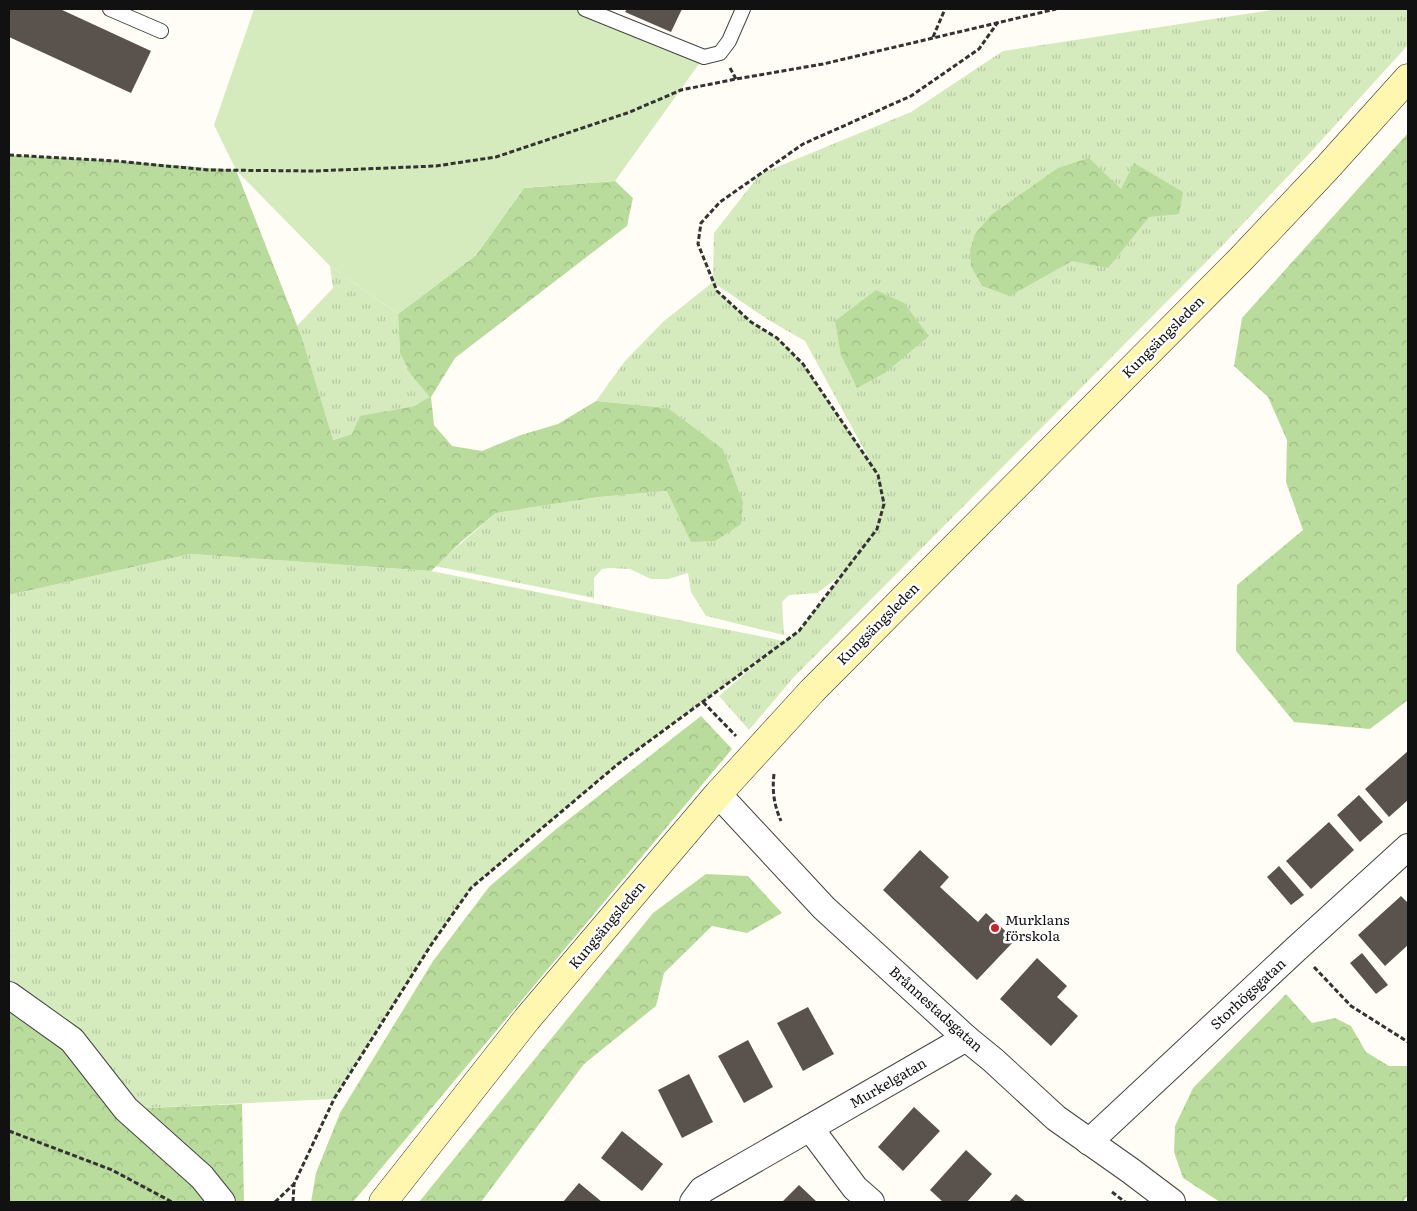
<svg xmlns="http://www.w3.org/2000/svg" width="1417" height="1211" font-family="Literata,serif">
<defs>
<pattern id="grass-tufts" width="24" height="20" patternUnits="userSpaceOnUse" patternTransform="scale(1.25)"><rect width="24" height="20" fill="#d5ebbd"/><path d="M3 7l-1-3M5 7V3M7 7l1-3M15 17l-1-3M17 17v-4M19 17l1-3" fill="none" stroke="#b6c8a1"/></pattern>
<pattern id="forest-crowns" width="20" height="18" patternUnits="userSpaceOnUse" patternTransform="scale(1.25)"><rect width="20" height="18" fill="#b9dc9c"/><path d="M2 6a3 3 0 1 1 6 0M12 15a3 3 0 1 1 6 0" fill="none" stroke="#9ebc85"/></pattern>
</defs>
<rect width="100%" height="100%" fill="#fffdf5"/>
<g fill="url(#grass-tufts)" fill-rule="evenodd">
<path d="M1278 9H1408V45L1308 155 1222 246 793 678 749 730 719 696 772 650 618 764 471 888 431 945 334 1099 126 1109 9 995V595L191 554 431 571 784 641 799 631 843 574 817 593 789 595 782 602 784 635 706 616 691 592 688 573 668 579H651L630 569 610 568 602 569 594 578V598L435 566 496 513 599 497 667 491 731 473 723 449 668 408 596 401 625 361 664 321 713 282 714 233 760 174 911 112 1003 51ZM714 283 767 319 805 341 874 468 803 364 777 338 751 322 717 291Z"/>
<path d="M330 266 398 314 400 353 411 375 431 397 414 406 387 411 352 434 332 440 302 338 297 326 333 288Z"/>
</g>
<g fill="url(#forest-crowns)">
<path d="M1408 133V700L1370 729 1294 722 1236 651 1237 585 1303 530 1286 482 1287 440 1268 397 1234 366 1242 318Z"/>
<path d="M9 155 116 161 236 170 302 338 333 440 352 434 360 416 414 406 430 397 411 375 400 353 398 314 476 255 524 188 615 181 633 198 627 226 455 358 431 397 434 425 452 446 482 451 521 435 558 424 596 401 668 408 723 449 743 502 741 524 715 541 691 542 667 491 599 497 496 513 462 541 431 571 191 554 9 595Z"/>
<path d="M1089 158 1121 189 1134 163 1183 192 1179 214 1149 217 1108 268 1072 261 1010 296 982 286 971 266 970 250 975 234 991 215 1058 168Z"/>
<path d="M876 290 904 303 929 336 885 373 857 388 841 355 835 321Z"/>
<path d="M701 716 732 749 353 1202H311L316 1173 340 1113 433 961 489 887 555 830Z"/>
<path d="M706 874 748 876 782 913 747 933 712 926 664 973 656 1006 584 1064 481 1202H419L653 913Z"/>
<path d="M1286 994 1312 1023 1335 1018 1351 1026 1366 1052 1389 1066H1408V1195L1403 1202H1220L1183 1178 1174 1152 1175 1126 1193 1088Z"/>
<path d="M9 995 126 1109 242 1104 244 1202H9Z"/>
</g>
<path fill="#d5ebbd" d="M254 9H585L704 57 615 181 524 188 476 255 398 314 330 266 236 170 214 125Z"/>
<g fill="#5a524d">
<path d="M9 9H60L151 51 131 93 9 37Z"/>
<path d="M627 9H682L671 32 625 12Z"/>
<path d="M1408 751V800L1389 817 1365 789Z"/>
<path d="M1359 795 1383 822 1360 842 1337 815Z"/>
<path d="M1329 822 1354 850 1311 889 1286 861Z"/>
<path d="M920 850 949 877 940 887 978 922 986 913 1015 940 977 980 883 890Z"/>
<path d="M1279 866 1304 895 1291 905 1267 877Z"/>
<path d="M1401 896 1408 903V945L1385 966 1358 935Z"/>
<path d="M1362 953 1388 985 1376 994 1350 963Z"/>
<path d="M1037 958 1067 986 1057 997 1078 1016 1051 1046 1000 999Z"/>
<path d="M808 1007 834 1054 803 1071 777 1023Z"/>
<path d="M748 1040 773 1087 744 1103 718 1056Z"/>
<path d="M689 1074 713 1122 682 1138 658 1090Z"/>
<path d="M914 1107 940 1131 903 1171 878 1147Z"/>
<path d="M622 1131 663 1164 642 1191 601 1158Z"/>
<path d="M966 1150 992 1174 967 1202H943L930 1190Z"/>
<path d="M579 1183 602 1202H563Z"/>
<path d="M799 1185 817 1202H782Z"/>
<path d="M1016 1194 1026 1202H1009Z"/>
</g>
<g fill="none" stroke-linecap="round" stroke-linejoin="round">
<g stroke="#444" stroke-width="16">
<g id="service">
<path d="M110 9 161 31"/>
<path d="M585 9 704 57 720 53 729 41 743 9"/>
</g>
</g>
<g stroke="#444" stroke-width="28">
<g id="minor">
<path d="M718 794 824 908 966 1038 993 1060 1056 1118 1131 1171 1172 1202"/>
<path d="M9 995 72 1040 126 1109 202 1177 222 1202"/>
<path d="M810 1128 855 1188 871 1202"/>
<path d="M1089 1142 1296 949 1408 847"/>
<path d="M693 1202 702 1190 966 1038"/>
</g>
</g>
<g stroke="#333" stroke-width="29">
<path id="secondary" d="M383 1202 527 1019 718 794 812 691 1241 259 1327 168 1408 78"/>
</g>
<g stroke="#333" stroke-width="3" stroke-dasharray="5 2.5" stroke-linecap="butt">
<path d="M933 37 945 9"/>
<path d="M730 68 736 79"/>
<path d="M9 155 116 161 208 170 314 171 436 166 496 157 630 112 681 90 736 79 823 64 1056 9"/>
<path d="M703 702 736 736"/>
<path d="M774 774C772 791 774 805 781 821"/>
<path d="M1314 967 1351 1006 1408 1042"/>
<path d="M9 1131 112 1170 172 1202"/>
<path d="M1112 1192 1125 1202"/>
<path d="M275 1202 294 1184"/>
<path d="M293 1202 294 1184 334 1099 431 945 471 888 618 764 799 631 877 529 884 504 878 475 803 364 777 338 751 322 717 291 698 244 701 223 720 202 803 144 911 96 979 49 998 22"/>
</g>
<use href="#service" stroke="#fff" stroke-width="14"/>
<use href="#minor" stroke="#fff" stroke-width="26"/>
<use href="#secondary" stroke="#fff6b0" stroke-width="28"/>
</g>
<circle fill="#c4262e" stroke="#fff" stroke-width="2" cx="995" cy="928" r="5"/>
<g text-anchor="middle" stroke-width="5" stroke-linejoin="round" paint-order="stroke">
<g font-size="14" fill="#111" stroke="#fff">
<text transform="translate(1163 337) rotate(-45)" y="5">Kungsängsleden</text>
<text transform="translate(878 624) rotate(-45)" y="5">Kungsängsleden</text>
<text transform="translate(607 925) rotate(-50)" y="5">Kungsängsleden</text>
<text transform="translate(1248 994) rotate(-43)" y="5">Storhögsgatan</text>
<text transform="translate(936 1009) rotate(42)" y="5">Brånnestadsgatan</text>
<text transform="translate(888 1083) rotate(-30)" y="5">Murkelgatan</text>
</g>
<g font-size="14" fill="#111" stroke="#fff" text-anchor="start">
<text x="1005" y="925">Murklans<tspan x="1005" dy="16">förskola</tspan></text>
</g>
</g>
<rect width="1417" height="1211" fill="none" stroke="#111111" stroke-width="20"/>
</svg>
